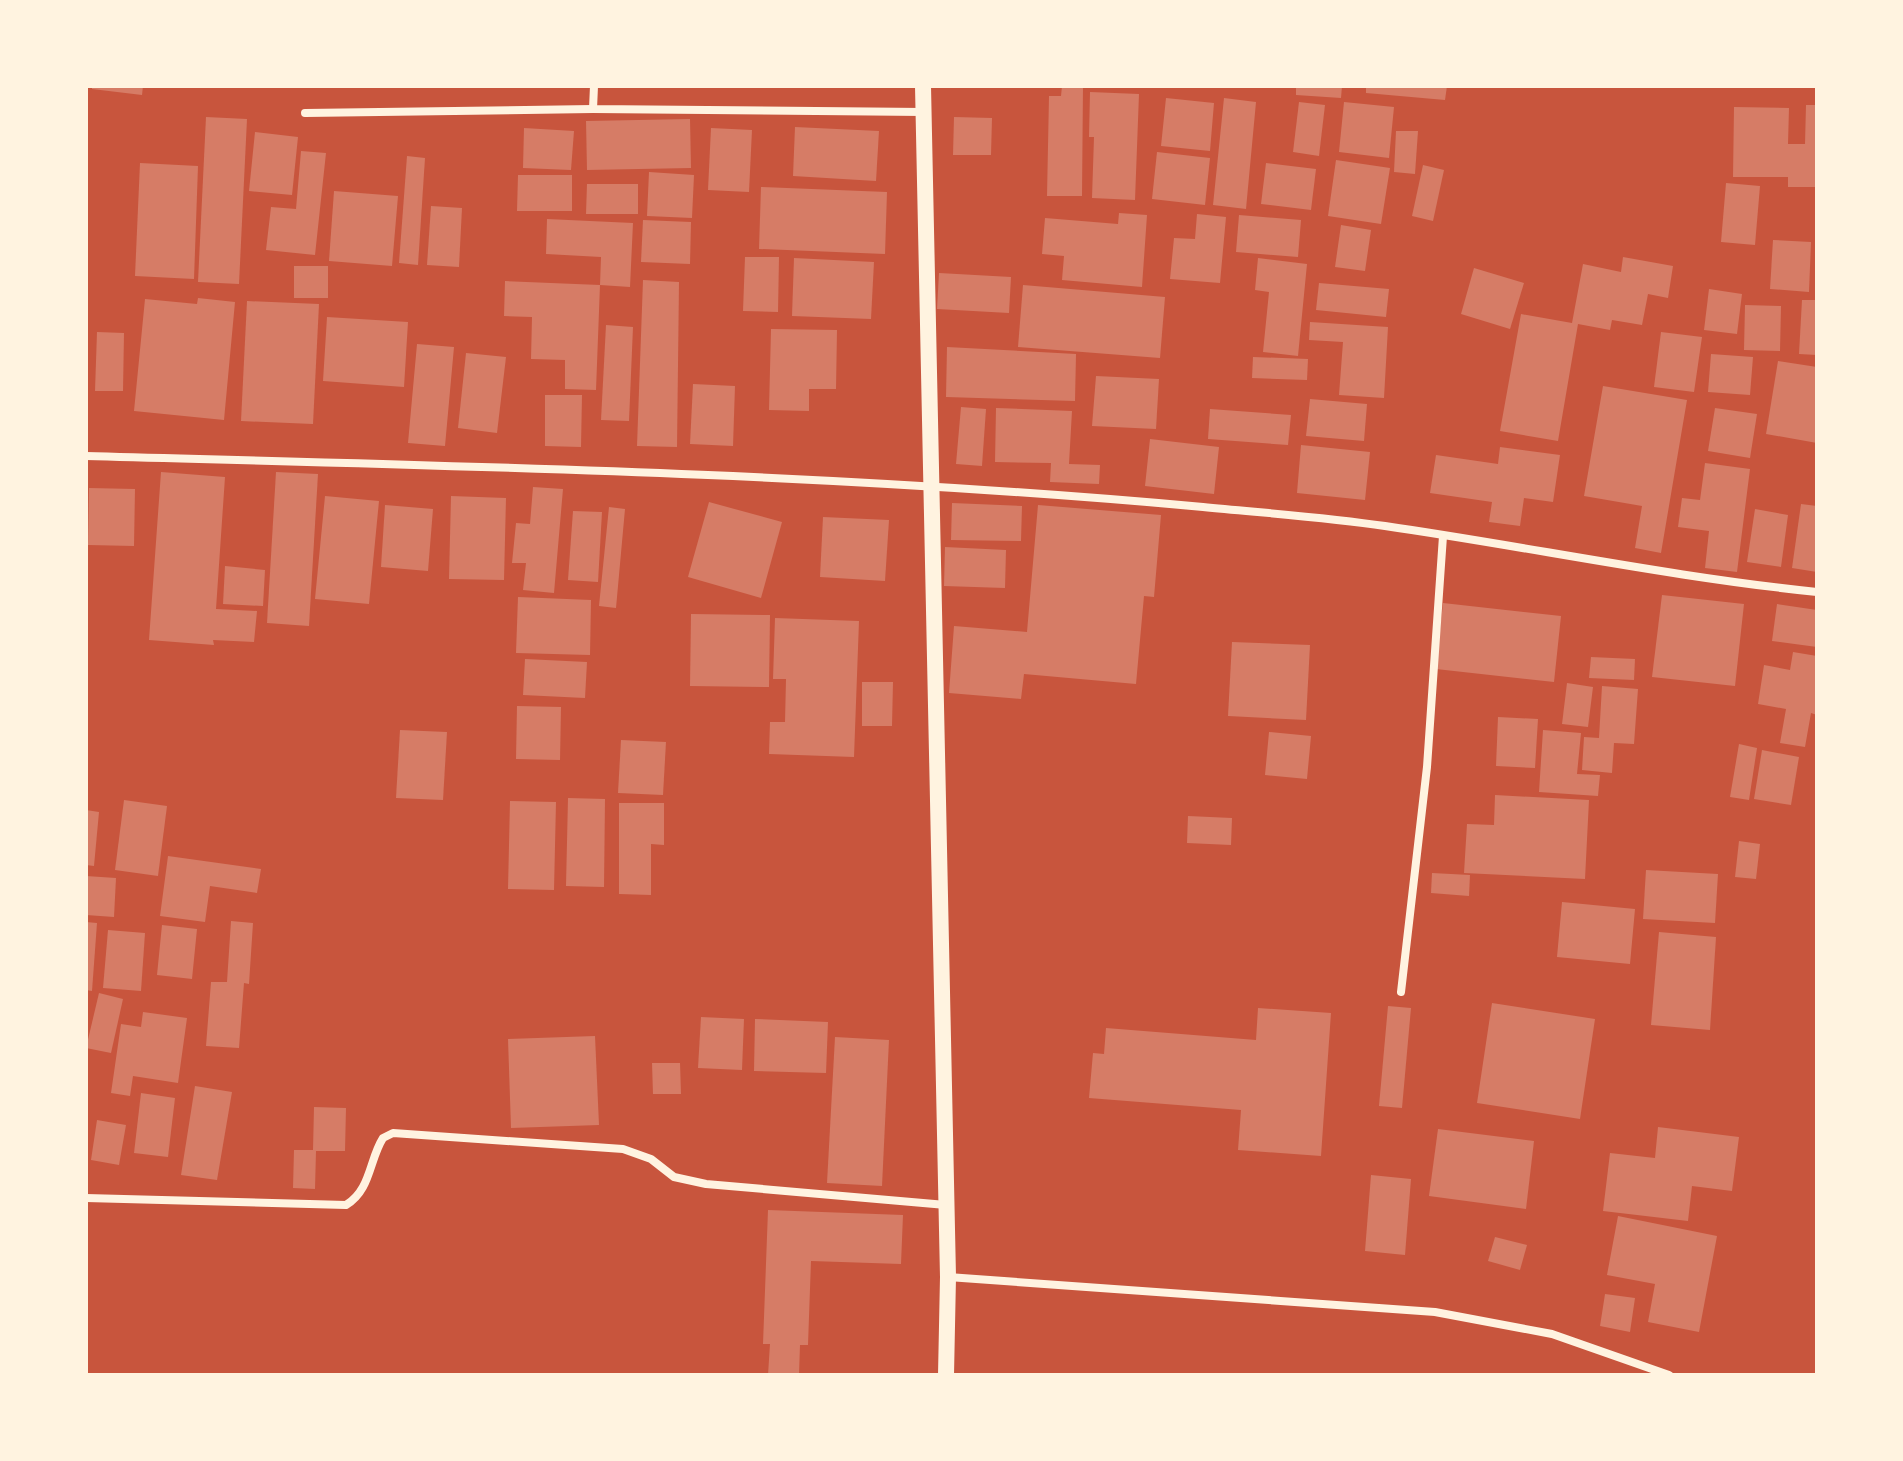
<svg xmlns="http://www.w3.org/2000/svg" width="1903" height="1461" font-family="Lato,sans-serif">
<rect width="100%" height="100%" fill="#c8553d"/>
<g fill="#d67c66">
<path d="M92 86H143L142 95 92 89Z"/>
<path d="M1062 86H1083L1082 196H1047L1049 96H1061Z"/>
<path d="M1296 86H1342L1341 98 1296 95Z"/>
<path d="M1366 86H1447L1445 100 1366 93Z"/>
<path d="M1090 92 1139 94 1135 200 1092 198 1094 137H1089Z"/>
<path d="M1166 98 1214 103 1210 151 1161 146Z"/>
<path d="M1224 98 1256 102 1246 209 1213 205Z"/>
<path d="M1299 102 1325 105 1319 156 1293 152Z"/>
<path d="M1344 102 1394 107 1389 158 1339 152Z"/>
<path d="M1806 105H1817V187H1788V177H1733L1734 107 1789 108 1788 144H1805Z"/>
<path d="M206 117 247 119 239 284 198 282Z"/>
<path d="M954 117 992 118 991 155H953Z"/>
<path d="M690 119 691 168 587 170 586 121Z"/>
<path d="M795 127 879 131 876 181 793 176Z"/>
<path d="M524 128 574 131 571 170 523 168Z"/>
<path d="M711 128 752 130 749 192 708 190Z"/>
<path d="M1396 131H1418L1415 174 1394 172Z"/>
<path d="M255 132 298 137 292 195 249 191Z"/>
<path d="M301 151 326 153 315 255 266 250 271 207 296 209Z"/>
<path d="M1157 152 1210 158 1205 205 1152 199Z"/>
<path d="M407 156 425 158 418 265 399 263Z"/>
<path d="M1336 160 1390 168 1381 224 1328 216Z"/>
<path d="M140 163 198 166 194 279 135 276Z"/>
<path d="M1266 163 1316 169 1311 210 1261 204Z"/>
<path d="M1423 165 1444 170 1433 221 1412 216Z"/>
<path d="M649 172 694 175 692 218 647 216Z"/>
<path d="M518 175H572V211H517Z"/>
<path d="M1726 183 1760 186 1755 245 1721 242Z"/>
<path d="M587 184H638V214H586Z"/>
<path d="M761 187 887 192 885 254 759 249Z"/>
<path d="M334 191 398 196 392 266 329 261Z"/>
<path d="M431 206 462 208 459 267 427 265Z"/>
<path d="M1119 213 1147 215 1142 287 1062 280 1064 256 1042 254 1045 218 1118 224Z"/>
<path d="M1197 214 1226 217 1220 283 1170 279 1174 238 1195 239Z"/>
<path d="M1239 215 1301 220 1298 257 1236 252Z"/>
<path d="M547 219 633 223 630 287 600 285 601 257 546 254Z"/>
<path d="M643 220 691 222 690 264 641 262Z"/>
<path d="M1341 225 1371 230 1365 271 1335 267Z"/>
<path d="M1773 240 1811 242 1809 292 1770 289Z"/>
<path d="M745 257H779L778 312 743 311Z"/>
<path d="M1623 257 1673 266 1668 298 1648 294 1642 325 1612 320 1610 330 1578 324 1558 441 1500 431 1521 314 1572 323 1583 264 1621 272Z"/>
<path d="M794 258 874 262 871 319 792 316Z"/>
<path d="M1258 258 1307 264 1298 356 1263 352 1269 292 1255 290Z"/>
<rect x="294" y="266" width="34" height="32"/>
<path d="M1474 268 1524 283 1510 329 1461 314Z"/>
<path d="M939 273 1011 277 1009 313 937 309Z"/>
<path d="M643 280 679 282 677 447 637 446Z"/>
<path d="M505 281 600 285 596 390 565 389V360L531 359 532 317 504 316Z"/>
<path d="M1319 283 1389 289 1386 317 1316 310Z"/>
<path d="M1023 285 1165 297 1160 358 1018 347Z"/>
<path d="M1709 289 1742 294 1737 334 1704 330Z"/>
<path d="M198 298 235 302 224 420 134 411 145 299 197 304Z"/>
<path d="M1802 300H1817V355L1799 354Z"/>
<path d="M247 301 319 304 313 424 241 421Z"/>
<path d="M1745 305 1781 306 1780 351 1744 350Z"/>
<path d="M327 317 408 322 404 387 323 381Z"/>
<path d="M1310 322 1388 327 1384 398 1339 395 1343 342 1309 340Z"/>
<path d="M606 325 633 327 629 421 601 420Z"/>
<path d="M771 329 837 330 836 389H809V411L769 410Z"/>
<path d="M97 332 124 333 123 391H95Z"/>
<path d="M1661 332 1702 337 1694 392 1654 387Z"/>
<path d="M417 344 454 347 445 446 408 443Z"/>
<path d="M947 347 1076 354 1075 401 946 397Z"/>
<path d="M466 353 506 357 497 433 458 428Z"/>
<path d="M1711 354 1753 357 1750 395 1708 392Z"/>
<path d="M1253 357 1308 359 1307 380 1252 378Z"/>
<path d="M1778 361 1817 367V443L1766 434Z"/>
<path d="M1096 376 1159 379 1156 429 1092 426Z"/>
<path d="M693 384 735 386 733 446 690 444Z"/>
<path d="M1603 386 1687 400 1661 553 1635 548 1642 506 1584 496Z"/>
<path d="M545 395H582L581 447 545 446Z"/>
<path d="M1310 399 1367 404 1364 441 1306 436Z"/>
<path d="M961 407 986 409 982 466 956 464Z"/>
<path d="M996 408 1072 411 1069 464 1100 465 1099 484 1050 482 1051 463 995 462Z"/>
<path d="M1715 408 1757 414 1750 458 1708 451Z"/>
<path d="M1210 409 1291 415 1288 445 1208 439Z"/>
<path d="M1150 439 1219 447 1214 494 1145 486Z"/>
<path d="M1301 445 1370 452 1365 500 1297 493Z"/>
<path d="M1500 447 1560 455 1553 502 1524 498 1520 526 1489 522 1492 502 1430 493 1436 455 1498 464Z"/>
<path d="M1705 463 1750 469 1737 572 1705 568 1709 531 1678 527 1682 498 1700 500Z"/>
<path d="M161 472 225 477 216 609 257 611 254 642 213 640 214 645 149 640Z"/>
<path d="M276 472 318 474 309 626 267 623Z"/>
<path d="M533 487 563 489 554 593 523 590 526 563H512L516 523 530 524Z"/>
<path d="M89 488 135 489 134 546 88 545Z"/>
<path d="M325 496 379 501 369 604 315 599Z"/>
<path d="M451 496 506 498 504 580 449 579Z"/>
<path d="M709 502 782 522 761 598 688 577Z"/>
<path d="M952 503 1022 506 1021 541 951 540Z"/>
<path d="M1801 504 1817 506V572L1792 568Z"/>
<path d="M385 505 433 509 428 571 381 567Z"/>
<path d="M1038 505 1161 515 1154 597 1144 596 1136 684 1024 674 1021 699 949 693 954 626 1027 632Z"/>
<path d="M609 507 625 509 616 608 599 606Z"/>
<path d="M1755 509 1788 515 1781 567 1747 562Z"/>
<path d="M573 511 602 512 598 582 568 580Z"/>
<path d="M823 517 889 520 885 581 820 577Z"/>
<path d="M945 547 1006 550 1005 588 944 586Z"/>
<path d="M225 566 265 570 263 606 223 604Z"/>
<path d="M1662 595 1744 604 1735 686 1652 677Z"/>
<path d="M518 597 591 600 590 655 516 653Z"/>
<path d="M1443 603 1561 616 1554 682 1436 669Z"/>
<path d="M1777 604 1817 610V647L1772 641Z"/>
<path d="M691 614 770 615 769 687 690 686Z"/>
<path d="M775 618 859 621 854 757 769 754 770 722H785L786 679H773Z"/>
<path d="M1232 642 1310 645 1306 720 1228 716Z"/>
<path d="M1793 652 1817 656V715L1811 713 1805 747 1780 743 1786 709 1758 704 1764 665 1790 670Z"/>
<path d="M1591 657 1635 659 1634 680 1589 678Z"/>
<path d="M525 659 587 662 585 698 523 695Z"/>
<path d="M862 682H893L892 726H862Z"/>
<path d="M1567 683 1593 687 1588 727 1562 724Z"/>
<path d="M1602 686 1638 689 1634 744 1614 743 1612 773 1582 770 1584 737 1599 738Z"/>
<path d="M517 706 561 707 560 760 516 759Z"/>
<path d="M1498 717 1538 719 1535 768 1496 766Z"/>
<path d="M400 730 447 732 443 800 396 798Z"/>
<path d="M1543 730 1581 733 1577 774 1600 775 1598 796 1539 792Z"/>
<path d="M1269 732 1311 736 1307 779 1265 775Z"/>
<path d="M621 740 666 742 663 795 618 793Z"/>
<path d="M1739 744 1757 748 1749 800 1730 797Z"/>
<path d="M1762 750 1799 757 1791 805 1754 799Z"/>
<path d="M1495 795 1589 800 1585 879 1464 873 1467 824 1494 825Z"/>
<path d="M568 798 605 799 604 887 566 886Z"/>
<path d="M124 800 167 806 158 876 115 870Z"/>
<path d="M510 801 556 802 554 890 508 889Z"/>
<path d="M619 803H664V845L651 844V895L619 894Z"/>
<path d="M86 810 99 812 94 866 86 865Z"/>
<path d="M1188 816 1232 818 1231 845 1187 843Z"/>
<path d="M1739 841 1760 844 1756 879 1735 877Z"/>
<path d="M168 856 261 869 257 893 210 886 205 922 160 916Z"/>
<path d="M1646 870 1718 874 1715 923 1643 919Z"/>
<path d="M1432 873 1470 875 1469 896 1431 893Z"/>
<path d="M86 876 116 878 114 917 86 915Z"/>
<path d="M1562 902 1635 909 1630 964 1557 957Z"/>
<path d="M231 921 253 923 249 984 244 983 239 1048 206 1046 211 982H227Z"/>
<path d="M86 922 97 923 92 991 86 990Z"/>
<path d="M162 925 197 929 192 979 157 975Z"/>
<path d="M108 930 145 933 141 991 103 988Z"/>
<path d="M1659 932 1716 937 1710 1030 1651 1025Z"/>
<path d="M99 993 123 999 111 1053 86 1048Z"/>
<path d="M1492 1003 1595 1019 1580 1119 1477 1103Z"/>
<path d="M1388 1006 1411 1008 1402 1108 1379 1106Z"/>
<path d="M1258 1008 1331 1013 1321 1156 1238 1150 1241 1110 1089 1098 1093 1053 1104 1054 1106 1028 1256 1040Z"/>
<path d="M143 1012 187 1018 178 1083 133 1076 130 1096 111 1093 121 1024 141 1027Z"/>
<path d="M701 1017 744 1019 742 1070 698 1068Z"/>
<path d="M755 1019 828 1022 826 1073 754 1071Z"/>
<path d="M595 1036 599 1125 511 1128 508 1039Z"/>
<path d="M835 1037 889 1040 882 1186 827 1183Z"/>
<path d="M652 1063H680L681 1094H653Z"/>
<path d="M195 1086 232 1092 217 1180 181 1175Z"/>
<path d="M141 1093 175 1098 168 1157 134 1153Z"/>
<path d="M314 1107 346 1108 345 1151H316L315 1189 293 1188 294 1150H313Z"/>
<path d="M97 1120 126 1125 119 1165 91 1160Z"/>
<path d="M1658 1127 1739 1137 1732 1191 1692 1186 1688 1221 1603 1211 1610 1153 1655 1158Z"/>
<path d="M1438 1129 1534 1141 1526 1209 1429 1196Z"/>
<path d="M1371 1175 1411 1179 1405 1255 1365 1251Z"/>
<path d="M768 1210 903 1215 901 1264 811 1261 808 1345H800L799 1375H768L770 1344H763Z"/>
<path d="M1618 1216 1717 1236 1699 1332 1648 1322 1655 1284 1607 1275Z"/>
<path d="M1495 1237 1527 1245 1520 1270 1488 1261Z"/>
<path d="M1605 1294 1635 1298 1630 1332 1600 1326Z"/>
</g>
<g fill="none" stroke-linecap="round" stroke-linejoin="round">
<g stroke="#fff3e0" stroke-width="8">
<path d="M594 86 593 109 924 112"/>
<path d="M305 113 593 109"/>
<path d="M86 456C458 466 832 473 1203 507 1264 513 1325 517 1385 526 1530 547 1672 577 1817 592"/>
<path d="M1401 992 1427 767 1443 536"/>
<path d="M86 1198 346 1205C371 1190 369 1160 383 1138L393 1133 623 1149 651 1159 674 1177 706 1184 946 1205"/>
<path d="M948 1277 1435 1312 1552 1334 1669 1375"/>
</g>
<path stroke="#fff3e0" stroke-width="16" d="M923 86 948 1277 946 1375"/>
</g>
<rect width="1903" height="1461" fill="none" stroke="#fff3e0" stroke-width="176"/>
</svg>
